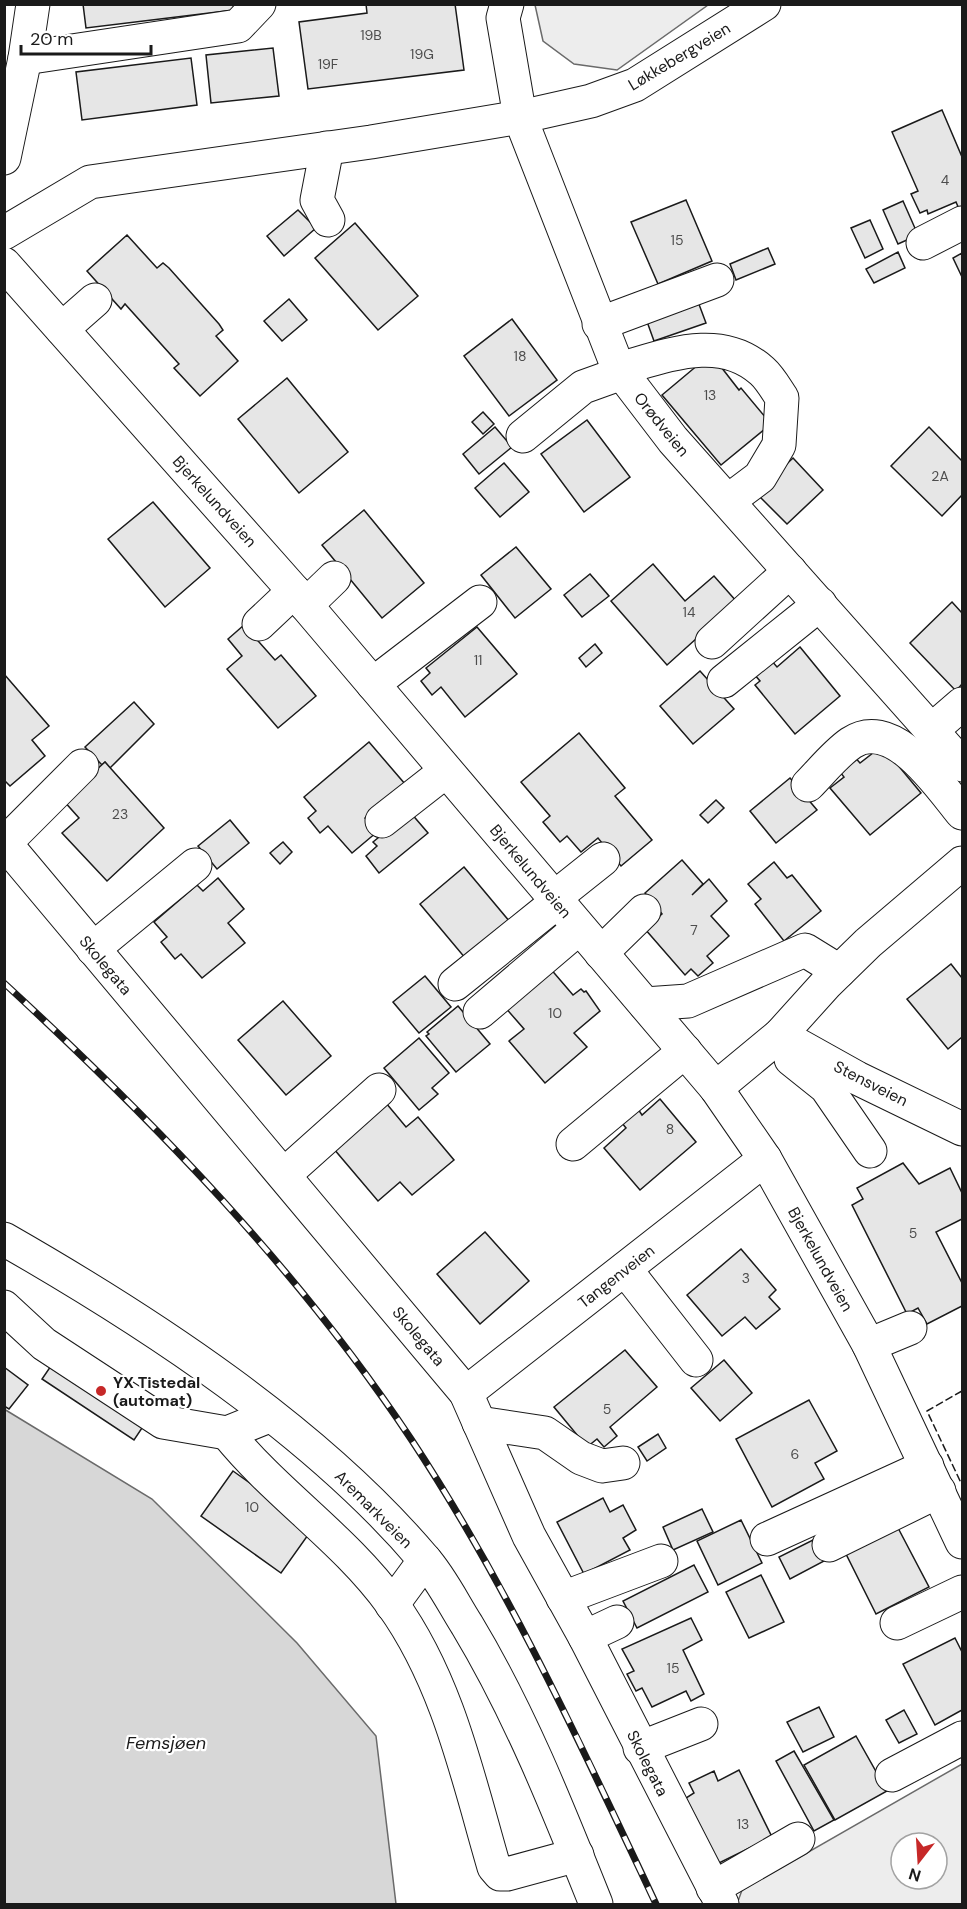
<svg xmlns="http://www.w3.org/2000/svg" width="967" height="1909" font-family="'DM Sans',sans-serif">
<rect width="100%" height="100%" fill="#fff"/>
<g fill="#ededed" stroke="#6a6a6a" stroke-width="1.5" fill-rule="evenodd">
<path d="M535 5V4L708 5 617 70 574 64 543 41Z"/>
<path d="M962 1764V1904H737L742 1890ZM901 1843H937V1879H901Z"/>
</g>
<path fill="#d7d7d7" stroke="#6a6a6a" stroke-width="1.5" d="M4 1409 152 1499 297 1643 376 1736 396 1904H5Z"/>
<g fill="#e6e6e6" stroke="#1a1a1a" stroke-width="1.5">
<path d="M83 4H233L234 10 86 28Z"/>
<path d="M366 4H455L464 70 308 89 299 22 367 13Z"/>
<path d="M273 48 279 96 211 103 206 55Z"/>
<path d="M191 58 197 105 82 120 76 72Z"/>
<path d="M942 110 962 157V208L959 209 956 202 928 214 927 210 920 213 911 194 918 191 892 132Z"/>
<path d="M686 200 712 261 658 284 631 222Z"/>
<path d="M903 201 918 235 898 244 883 210Z"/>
<path d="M298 210 316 228 284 256 267 236Z"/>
<path d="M870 220 883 249 865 258 851 228Z"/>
<path d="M355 223 418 296 378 330 315 258Z"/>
<path d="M127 235 157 268 163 263 169 268 219 324 223 330 216 336 238 361 200 396 174 368 179 364 125 304 121 309 87 271Z"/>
<path d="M768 248 775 264 736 280 730 264Z"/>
<path d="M898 252 905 268 874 283 866 269Z"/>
<path d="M962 253V277L953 258Z"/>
<path d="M289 299 307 320 282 341 264 321Z"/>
<path d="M697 299 706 323 654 341 645 316Z"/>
<path d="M512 319 557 380 509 416 464 356Z"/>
<path d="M711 354 739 390 741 388 771 424 721 465 662 395Z"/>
<path d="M287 378 348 452 299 493 238 419Z"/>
<path d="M483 412 494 424 483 434 472 422Z"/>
<path d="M587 420 630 477 584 512 541 454Z"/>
<path d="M495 427 512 447 479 474 463 454Z"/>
<path d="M929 427 962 461V495L942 516 891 466Z"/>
<path d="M793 458 823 490 787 524 756 493Z"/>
<path d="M504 463 529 492 500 517 475 488Z"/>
<path d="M153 502 210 568 165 607 108 539Z"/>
<path d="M364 510 424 583 382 618 322 545Z"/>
<path d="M516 547 551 589 515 618 481 575Z"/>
<path d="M653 564 685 601 714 576 737 602 667 665 611 601Z"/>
<path d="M590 574 609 596 582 617 564 595Z"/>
<path d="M952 602 962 613V684L956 691 910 643Z"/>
<path d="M244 625 275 660 281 655 316 696 278 728 227 669 242 656 228 639Z"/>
<path d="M477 627 517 674 465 717 441 687 432 695 421 681 430 673 426 668Z"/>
<path d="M595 644 602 653 586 667 579 658Z"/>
<path d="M800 647 840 696 795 734 755 685 760 681 754 674 771 660 777 667Z"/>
<path d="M700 671 734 709 693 744 660 706Z"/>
<path d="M4 674 49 726 32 740 45 756 10 786 4 780Z"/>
<path d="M134 702 154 724 110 768 105 762 102 765 85 747Z"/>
<path d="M579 733 625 788 615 796 652 840 621 866 598 838 581 852 567 836 560 842 543 822 550 816 521 782Z"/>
<path d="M369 742 405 784 365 818 377 832 352 853 328 826 320 833 308 818 316 811 304 797Z"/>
<path d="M882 746 921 793 870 835 830 788 844 777 837 768 853 755 860 763Z"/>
<path d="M105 762 164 828 107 881 62 833 79 818 63 800Z"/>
<path d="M790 778 817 810 776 843 750 811Z"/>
<path d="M716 800 724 808 708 823 700 815Z"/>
<path d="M410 812 428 833 379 873 366 856 377 846 373 842Z"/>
<path d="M230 820 249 843 217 869 198 846Z"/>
<path d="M283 842 292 852 280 864 270 853Z"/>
<path d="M682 860 703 884 692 895 709 879 727 901 711 916 729 936 707 956 713 963 698 976 691 969 685 975 645 929 662 914 645 893Z"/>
<path d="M774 862 787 878 792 875 821 911 784 941 755 904 761 899 748 884Z"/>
<path d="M464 867 510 922 466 959 420 904Z"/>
<path d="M218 878 244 909 228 923 245 943 202 978 181 954 175 959 161 942 167 937 154 922 197 885 203 891Z"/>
<path d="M951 964 962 978V1037L948 1049 907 999Z"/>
<path d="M549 967 573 995 581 989 584 992 586 991 600 1011 574 1033 587 1047 545 1083 509 1041 524 1029 504 1006Z"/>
<path d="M425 976 451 1007 419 1033 393 1002Z"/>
<path d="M283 1001 331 1056 286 1095 238 1040Z"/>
<path d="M458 1006 490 1044 456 1072 426 1036 429 1034 427 1032Z"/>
<path d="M419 1038 449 1073 432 1088 438 1094 419 1110 384 1068Z"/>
<path d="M381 1097 406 1127 418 1117 454 1160 412 1195 400 1182 378 1201 328 1142Z"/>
<path d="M660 1099 696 1142 640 1190 604 1148 626 1128 622 1123 638 1109 642 1115Z"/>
<path d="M903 1163 919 1184 950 1168 962 1193V1219L936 1232 962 1283V1306L927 1324 918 1308 907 1314 852 1205 863 1199 857 1188Z"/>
<path d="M485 1232 529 1281 480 1324 437 1274Z"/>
<path d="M741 1249 776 1290 769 1297 780 1309 756 1329 745 1317 722 1336 687 1295Z"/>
<path d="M68 1341 160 1401 134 1440 42 1379Z"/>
<path d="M625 1350 657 1387 610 1427 617 1436 604 1447 597 1439 587 1447 554 1407Z"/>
<path d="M724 1360 752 1393 720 1421 691 1388Z"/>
<path d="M4 1367 28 1385 9 1409 4 1406Z"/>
<path d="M809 1400 837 1451 815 1463 824 1479 772 1507 736 1439Z"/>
<path d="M658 1434 666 1448 647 1461 638 1447Z"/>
<path d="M233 1471 313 1528 281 1573 201 1516Z"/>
<path d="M603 1498 610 1512 623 1505 636 1530 623 1538 630 1550 584 1574 557 1522Z"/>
<path d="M702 1509 713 1532 673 1550 663 1527Z"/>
<path d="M741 1520 762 1563 718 1585 697 1541Z"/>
<path d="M897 1526 929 1587 876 1614 845 1552Z"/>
<path d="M815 1539 826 1560 790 1579 779 1557Z"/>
<path d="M694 1565 708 1592 637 1628 623 1601Z"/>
<path d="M761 1575 784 1622 749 1638 726 1592Z"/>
<path d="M691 1618 702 1640 683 1650 704 1694 691 1701 686 1691 652 1707 642 1688 636 1691 627 1674 634 1671 622 1649Z"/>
<path d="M955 1638 962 1652V1710L935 1725 903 1664Z"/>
<path d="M819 1707 834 1737 803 1752 787 1722Z"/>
<path d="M904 1710 917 1734 899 1743 886 1720Z"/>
<path d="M856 1736 887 1791 835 1820 804 1765Z"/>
<path d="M794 1751 834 1820 814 1831 776 1761Z"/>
<path d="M739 1770 772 1837 719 1863 686 1798 694 1793 689 1783 714 1771 718 1781Z"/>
</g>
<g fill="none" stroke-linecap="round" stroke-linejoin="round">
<g stroke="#1a1a1a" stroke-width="35">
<g id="minor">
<path d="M507 4 503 18 520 117 618 368 673 440 962 765"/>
<path d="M25 58 238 26 259 4"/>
<path d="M327 148 317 200 328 220"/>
<path d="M4 158 25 58 33 4"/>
<path d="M4 233 90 182 371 142 520 117 591 101 635 85 764 4"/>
<path d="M923 243 962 223"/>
<path d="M4 264 294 591 716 1088 765 1159 869 1345 962 1542"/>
<path d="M599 324 717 280"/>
<path d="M62 329 95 300"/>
<path d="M619 369C666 356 720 333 762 371 770 378 776 389 782 398L779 445 760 477 728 501"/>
<path d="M523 436 583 387 622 373"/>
<path d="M306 605 334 578"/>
<path d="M259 624 294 591"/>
<path d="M712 642 790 571"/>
<path d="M724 681 820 604"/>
<path d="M373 684 480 602"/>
<path d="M933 729 962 704"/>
<path d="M808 785C821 772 835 754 851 743 893 715 939 785 962 813"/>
<path d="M382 821 446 771"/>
<path d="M4 842 466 1393 529 1536 585 1637 722 1904"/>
<path d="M5 843 82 766"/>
<path d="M554 898 603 859"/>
<path d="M93 949 195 865"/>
<path d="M601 953 644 911"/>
<path d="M455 984 557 902"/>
<path d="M645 1004 688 1001 805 950 839 971"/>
<path d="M480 1012 579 928"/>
<path d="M780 1035 857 1078 962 1129"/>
<path d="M791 1059 826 1087 870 1151"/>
<path d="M716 1088 780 1035 826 984 868 943 962 863"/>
<path d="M573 1144 685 1051"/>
<path d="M285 1174 379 1090"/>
<path d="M625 1269 696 1360"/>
<path d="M4 1307 44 1344 163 1422 227 1433 269 1416"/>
<path d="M869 1345 910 1328"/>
<path d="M466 1393 765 1159"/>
<path d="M479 1423 545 1433 581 1458 602 1466 623 1463"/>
<path d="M227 1433C277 1495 345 1539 392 1604 448 1682 468 1778 494 1867L500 1874H507L577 1855"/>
<path d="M767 1539 927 1466"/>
<path d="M829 1545 939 1491"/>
<path d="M563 1598 661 1561"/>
<path d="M392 1605 425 1560"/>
<path d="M897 1623 962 1592"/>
<path d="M585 1637 617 1622"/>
<path d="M640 1748 701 1724"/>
<path d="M892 1775 962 1738"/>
<path d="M713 1888 798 1839"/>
</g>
</g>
<g stroke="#1a1a1a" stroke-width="35">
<path id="major" d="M4 1239C149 1322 316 1431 424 1559 441 1578 453 1603 467 1625 520 1713 558 1809 596 1904"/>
</g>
<use href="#minor" stroke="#fff" stroke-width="33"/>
<use href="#major" stroke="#fff" stroke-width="33"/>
<g stroke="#1a1a1a" stroke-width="7">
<path id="rail" d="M4 983C154 1121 298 1269 411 1439 508 1586 581 1745 656 1904"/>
</g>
<use href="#rail" stroke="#fff" stroke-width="4.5" stroke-dasharray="14" stroke-linecap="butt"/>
<path stroke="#1a1a1a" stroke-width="1.5" stroke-dasharray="8 3" stroke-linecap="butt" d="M962 1391 927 1411 962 1485"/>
</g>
<circle fill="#c62828" stroke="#fff" stroke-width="2" cx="101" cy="1391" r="6"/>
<g text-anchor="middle" stroke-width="4.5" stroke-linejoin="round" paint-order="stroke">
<g font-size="14" fill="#4d4d4d">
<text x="371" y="40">19B</text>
<text x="422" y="59">19G</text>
<text x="328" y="69">19F</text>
<text x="945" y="185">4</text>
<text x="677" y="245">15</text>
<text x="520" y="361">18</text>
<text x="710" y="400">13</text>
<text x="940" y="481">2A</text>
<text x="689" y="617">14</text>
<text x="478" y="665">11</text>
<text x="120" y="819">23</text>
<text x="694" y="935">7</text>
<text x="555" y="1018">10</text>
<text x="670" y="1134">8</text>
<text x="913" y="1238">5</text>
<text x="746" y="1283">3</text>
<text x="607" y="1414">5</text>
<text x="795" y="1459">6</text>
<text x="252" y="1512">10</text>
<text x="673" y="1673">15</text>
<text x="743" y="1829">13</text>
</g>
<g font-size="16" fill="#1a1a1a" stroke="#fff">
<text transform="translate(679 56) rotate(-31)" y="6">Løkkebergveien</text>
<text transform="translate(662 424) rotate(51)" y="6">Orødveien</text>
<text transform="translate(215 501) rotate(48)" y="6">Bjerkelundveien</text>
<text transform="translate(531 871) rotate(50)" y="6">Bjerkelundveien</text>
<text transform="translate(106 965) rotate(50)" y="6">Skolegata</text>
<text transform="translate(871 1083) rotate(27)" y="6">Stensveien</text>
<text transform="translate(821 1259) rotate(61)" y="6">Bjerkelundveien</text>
<text transform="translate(616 1276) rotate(-38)" y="6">Tangenveien</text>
<text transform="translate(419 1336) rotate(50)" y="6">Skolegata</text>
<text transform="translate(374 1509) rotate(45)" y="6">Aremarkveien</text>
<text transform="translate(648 1763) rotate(63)" y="6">Skolegata</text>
</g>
<g font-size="16" font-weight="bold" fill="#1a1a1a" stroke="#fff" text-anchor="start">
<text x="113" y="1388">YX Tistedal<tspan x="113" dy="18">(automat)</tspan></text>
</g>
<g font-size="18" font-style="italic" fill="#1a1a1a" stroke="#fff">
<text x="166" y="1749">Femsjøen</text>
</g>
</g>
<rect width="967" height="1909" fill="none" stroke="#1a1a1a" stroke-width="12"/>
<g transform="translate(919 1861) rotate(197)"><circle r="28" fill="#ffffff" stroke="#a3a3a3" stroke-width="1.5"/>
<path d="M0-4.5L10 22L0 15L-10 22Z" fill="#c62828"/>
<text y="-9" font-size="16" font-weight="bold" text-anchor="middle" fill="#1a1a1a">N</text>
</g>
<path d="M21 45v9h130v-9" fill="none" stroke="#1a1a1a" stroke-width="3"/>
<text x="30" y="45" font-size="18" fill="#1a1a1a" stroke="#ffffff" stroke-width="4.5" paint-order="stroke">20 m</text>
</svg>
